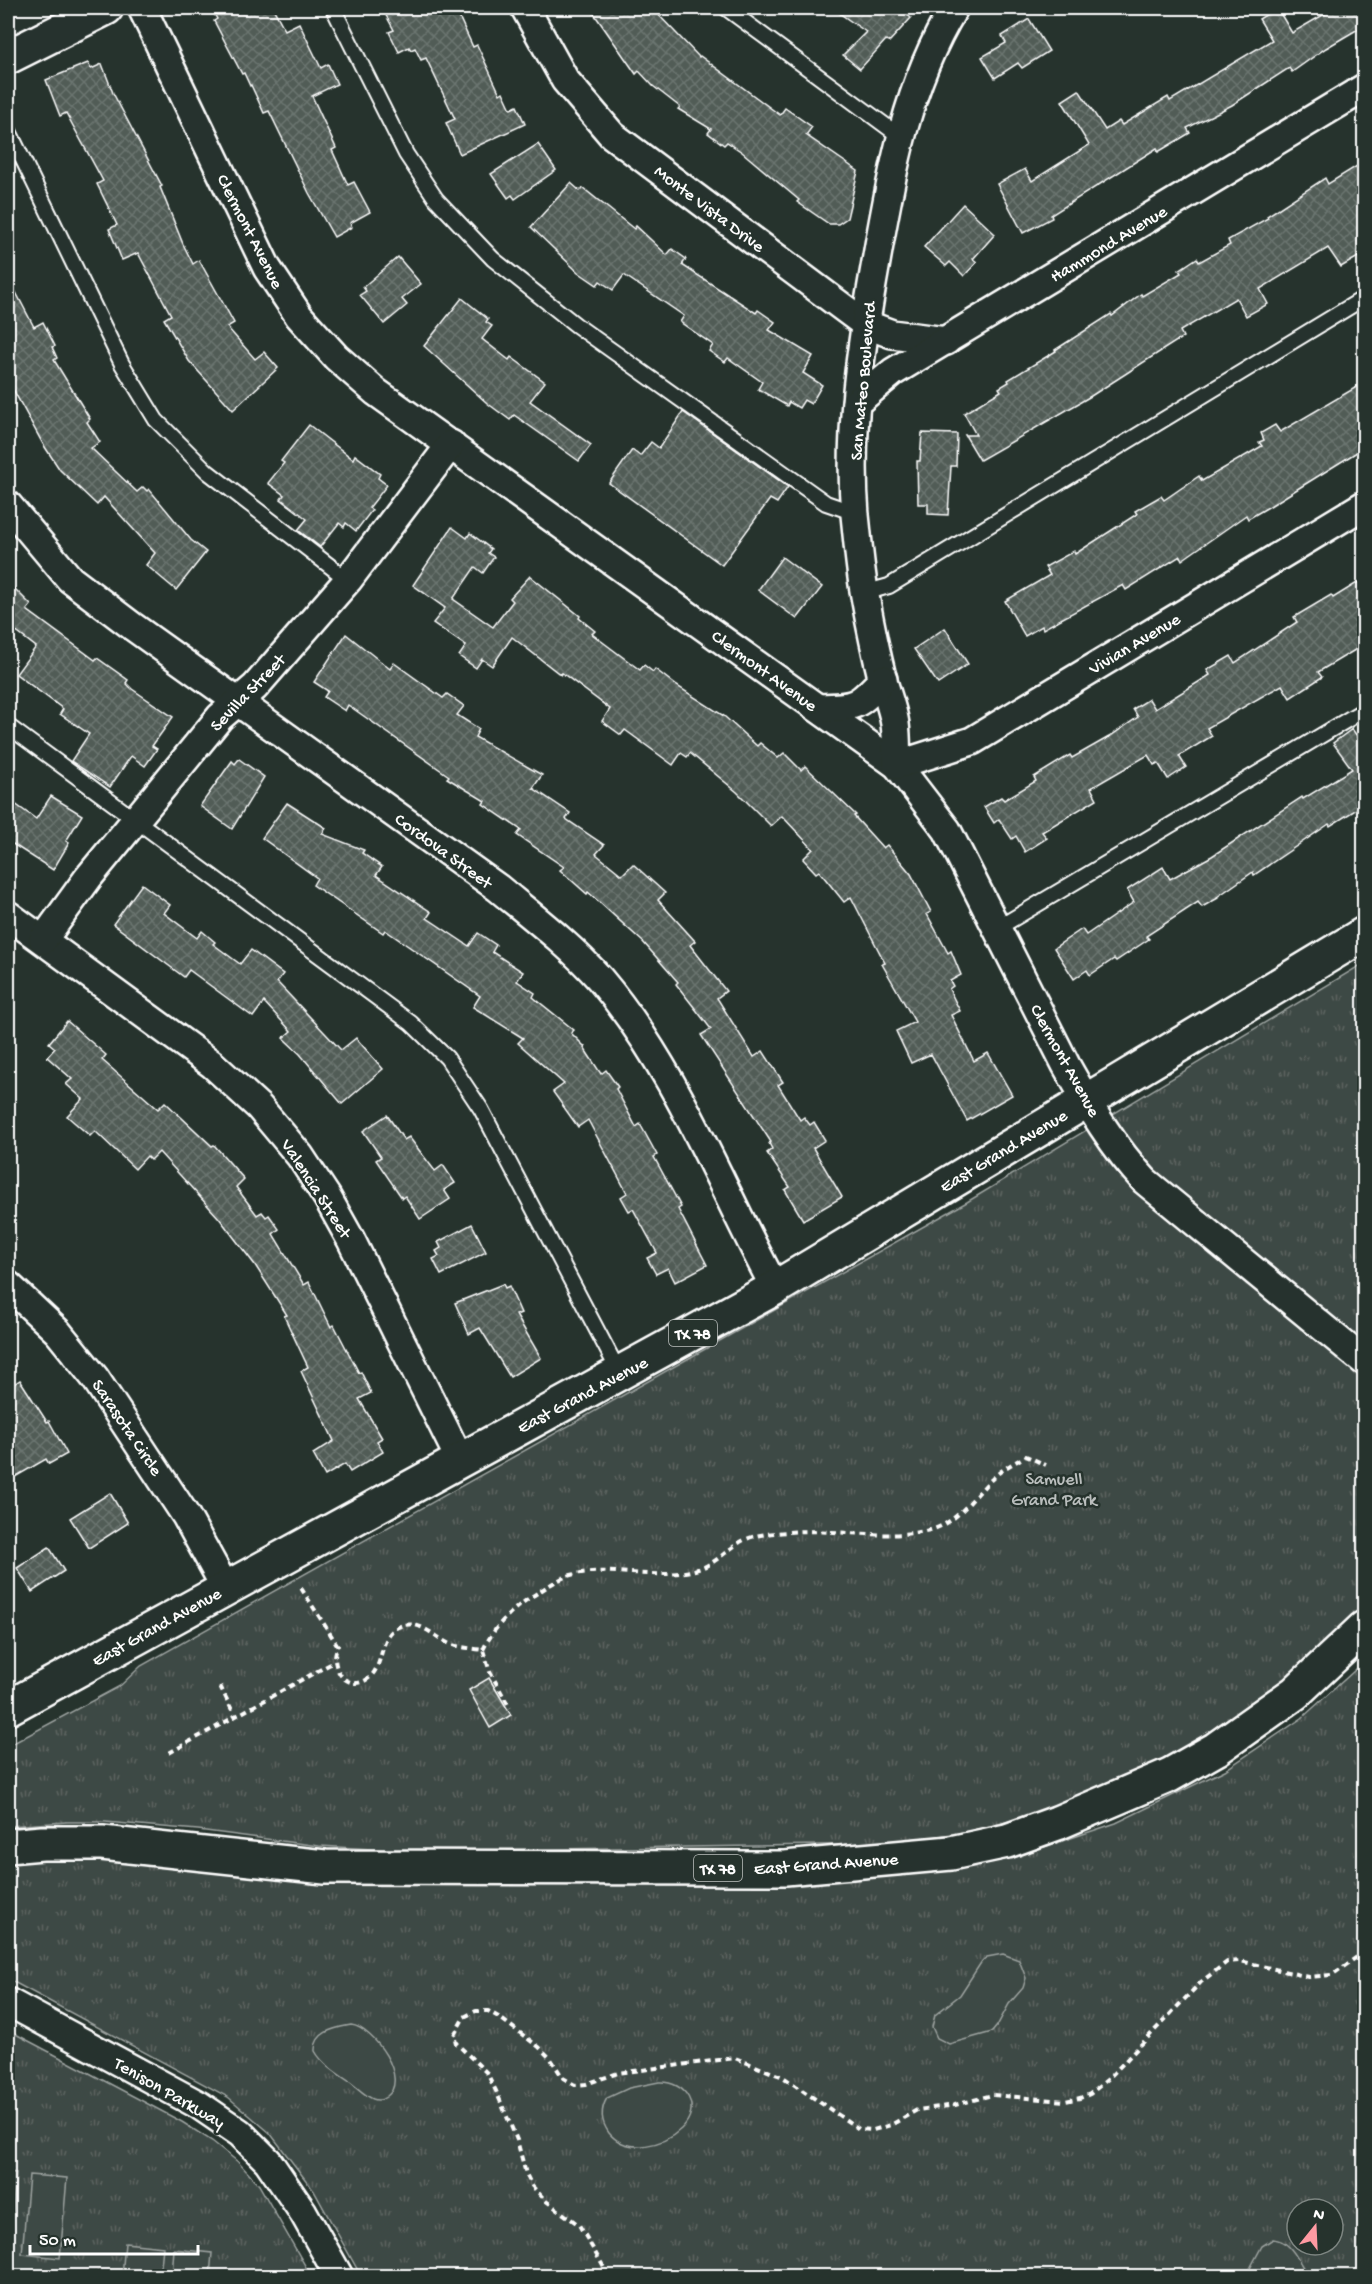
<svg xmlns="http://www.w3.org/2000/svg" width="1372" height="2284" font-family="'Gochi Hand',sans-serif">
<defs>
<pattern id="grass-tufts" width="24" height="20" patternUnits="userSpaceOnUse" patternTransform="scale(1.5)"><rect width="24" height="20" fill="#3e4944"/><path d="M3 7l-1-3M5 7V3M7 7l1-3M15 17l-1-3M17 17v-4M19 17l1-3" fill="none" stroke="#5b6460"/></pattern>
<pattern id="building-cross-hatch" width="8" height="8" patternUnits="userSpaceOnUse" patternTransform="scale(1.5)"><rect width="8" height="8" fill="#515c57"/><path d="M0 0l8 8M0 8l8-8" fill="none" stroke="#6b7470"/></pattern>
</defs>
<rect width="100%" height="100%" fill="#26332d"/>
<filter id="ink" filterUnits="userSpaceOnUse"><feTurbulence type="fractalNoise" baseFrequency=".0167" numOctaves="2"/><feDisplacementMap in="SourceGraphic" scale="12" xChannelSelector="R" yChannelSelector="G"/><feConvolveMatrix kernelMatrix="1 2 1 2 8 2 1 2 1" color-interpolation-filters="sRGB"/></filter>
<g filter="url(#ink)">
<g fill="url(#grass-tufts)" stroke="#9ea4a2" stroke-width="1.5" fill-rule="evenodd">
<path d="M1364 963V1615L1347 1634 1198 1744 1080 1800 1014 1820 970 1831 889 1844 408 1851 319 1846 198 1830 105 1822H67L8 1826V1746L120 1686 141 1666 967 1202Z"/>
<path d="M1364 1662V2276H361L314 2191 270 2133 228 2097 8 1979V1863L83 1857 382 1884H554L783 1880 896 1876 1008 1859 1116 1823 1225 1770 1302 1718ZM1297 2209H1333V2245H1297Z"/>
<path d="M8 2030 182 2122 212 2141 238 2162 259 2185 311 2276H8Z"/>
</g>
<g fill="#3e4944" stroke="#9ea4a2" stroke-width="1.5">
<path d="M1003 1954 1019 1960 1026 1978 1023 1988 1009 2004 997 2026 992 2032 949 2044 937 2038 932 2027 935 2015 960 1995 982 1961 987 1957Z"/>
<path d="M351 2025C373 2027 411 2080 386 2097 382 2100 378 2101 373 2099 364 2095 358 2088 350 2082 338 2074 322 2064 315 2051 314 2031 336 2028 351 2025Z"/>
<path d="M659 2082C686 2081 703 2108 681 2129 663 2146 627 2155 609 2133 601 2122 600 2110 607 2098L629 2088Z"/>
<path d="M8 2172 16 2173 10 2252H8Z"/>
<path d="M29 2175 67 2178 60 2258 22 2254Z"/>
<path d="M1273 2239C1293 2241 1298 2263 1309 2276H1246L1262 2246Z"/>
<path d="M125 2243 163 2247 160 2276H122Z"/>
<path d="M174 2249 212 2253 210 2276H172Z"/>
</g>
<g fill="url(#building-cross-hatch)" stroke="#fff" stroke-width="1.5">
<path d="M211 8H273L285 30 299 23 321 68 328 64 337 84 312 96 336 148 332 150 348 185 354 182 370 212 350 223 352 227 334 237 309 193 269 111 264 113 251 85 250 86 244 73 242 74 214 21 217 19Z"/>
<path d="M382 8H455L473 47 477 45 500 94 503 92 511 109 517 106 525 124 460 154 446 123 455 119 426 58 421 60 415 48 411 50 409 47 399 52 389 32 394 30Z"/>
<path d="M590 8H652L699 57 700 56 780 115 785 108 812 127 806 135 858 171 847 218 838 224H829L797 202 799 200 742 152 727 142 724 145 708 133 711 129 678 109 680 107 653 86 639 71 636 74Z"/>
<path d="M832 8H900L911 18 889 42 886 40 860 69 843 55 866 32Z"/>
<path d="M1277 8 1292 33 1335 8H1365V25L1326 48 1292 72 1289 68 1232 105 1187 128 1190 133 1158 152 1157 148 1051 215 1052 218 1023 233 997 184 1025 169 1032 181 1089 145 1062 101 1079 90 1105 130 1119 121 1122 125 1168 97 1170 101 1272 40 1259 19Z"/>
<path d="M1029 19 1049 51 1022 68 1018 63 995 78 982 57 1006 43 1002 36Z"/>
<path d="M88 63 91 69 102 64 113 93 162 186 160 187 183 244 193 264 199 260 234 323 227 327 255 359 264 352 278 368 233 410 189 361 164 319 171 315 138 253 122 260 109 229 117 225 97 184 103 181 66 113 60 116 46 80Z"/>
<path d="M538 144 556 170 515 199 512 195 508 198 491 174Z"/>
<path d="M1365 161V253L1341 267 1328 248 1260 289 1268 304 1246 316 1236 298 1180 331 1183 337 1091 396 980 460 965 435H976L964 413 1001 391 999 388 1009 382 1008 380 1056 351 1055 350 1111 314 1112 316 1141 294 1142 296 1181 273 1179 270 1197 258 1199 262 1230 245 1228 240 1268 218 1267 216 1325 178 1328 184Z"/>
<path d="M571 183 580 191 583 188 634 229 636 226 667 255 672 249 686 259 682 265 756 313 758 310 775 322 769 330 813 356 803 373 822 385 811 404 804 400 799 408 789 402 787 406 758 389 762 382 728 358 725 362 709 351 713 345 680 322 684 316 624 275 613 290 600 281 597 285 578 272 531 227Z"/>
<path d="M963 204 995 234 973 259 977 262 964 276 950 262 946 266 924 247Z"/>
<path d="M398 257 421 284 402 299 407 305 384 324 360 295 366 291 363 287Z"/>
<path d="M8 277 34 327 43 322 55 346 52 347 57 358 54 360 90 419 87 422 100 442 91 448 137 492 143 487 147 491 149 489 191 540 206 552 176 590 146 565 155 553 104 497 97 505 60 470 43 444 8 380Z"/>
<path d="M462 298 488 319 486 322 492 326 482 339 509 360 511 357 545 382 530 401 591 445 579 461 514 415 510 420 487 403 424 346Z"/>
<path d="M1365 382V447L1270 506 1248 519 1246 515 1182 560 1180 556 1126 590 1123 585 1043 629 1042 626 1025 636 1005 601 1050 575 1045 567 1074 551 1075 554 1137 514 1135 511 1161 496 1164 500 1199 476 1202 481 1262 446 1259 442 1264 440 1261 433 1275 425 1280 432Z"/>
<path d="M683 412 788 487 777 503 770 499 722 565 609 483 632 450 640 456 651 442 659 448Z"/>
<path d="M309 425 353 459 355 455 380 474 378 478 387 485 369 508 372 510 356 531 346 523 344 527 339 523 320 547 298 530 307 519 281 499 284 495 268 483 284 463 281 461Z"/>
<path d="M922 433 957 434 956 466H951L948 515 928 514V504H918L917 461H920Z"/>
<path d="M452 527 467 538 470 533 491 549 488 553 494 557 483 573 475 567 453 599 493 627 513 601 510 598 530 576 580 616 579 618 595 631 592 634 640 670 644 665 653 672 655 669 677 686 724 716 757 746 760 743 778 758 784 753 801 770 805 766 856 815 854 816 883 848 887 845 911 874 931 912 927 914 948 953 951 951 961 975 950 981 953 986 949 989 960 1011 951 1015 974 1061 988 1053 1012 1095 967 1121 931 1054 911 1063 896 1031 915 1022 882 964 885 963 851 897 844 902 819 871 816 873 803 859 813 849 782 816 771 826 737 792 690 753 687 757 681 753 673 765 625 730 621 735 602 721 610 709 562 673 561 675 512 637 492 666 482 659 476 668 459 656 466 646 433 623 445 608 413 585Z"/>
<path d="M782 557 822 587 797 619 758 590Z"/>
<path d="M1365 578V644L1318 672 1322 677 1290 698 1282 685 1207 728 1212 736 1179 756 1186 767 1168 779 1158 763 1154 765 1148 755 1091 788 1097 799 1042 832 1047 838 1025 852 1016 836 1012 839 999 819 994 823 984 807 1001 797 1004 800 1036 781 1034 777 1070 755 1072 758 1109 737 1138 717 1133 709 1149 699 1155 709 1210 675 1207 670 1231 656 1235 663 1297 622 1294 617 1331 595 1333 598Z"/>
<path d="M8 582 31 605 27 610 95 660 97 658 128 680 126 683 132 689 173 717 152 746 157 749 145 766 131 756 110 787 71 761 89 734 60 714 63 709 16 674 36 647 10 627 8 630Z"/>
<path d="M945 628 968 664 938 684 914 649Z"/>
<path d="M346 634 390 669 394 663 443 698 447 694 464 706 457 715 479 729 475 737 542 775 533 788 570 813 566 819 604 845 596 854 622 875 633 864 665 893 658 900 695 941 690 945 726 991 717 998 754 1057 763 1051 783 1082 778 1085 800 1120 804 1117 810 1125 814 1122 825 1140 813 1148 842 1197 803 1220 785 1190 790 1187 767 1153 772 1149 769 1143 771 1142 701 1035 711 1029 676 984 678 982 643 942 588 892 587 894 560 870 564 867 517 835 521 830 483 804 485 801 447 778 449 776 348 705 345 711 324 697 328 691 314 682Z"/>
<path d="M1352 729 1365 747V804L1330 826 1329 824 1254 875 1253 872 1217 897 1218 898 1202 907 1198 902 1146 936 1149 939 1116 961 1114 959 1090 975 1087 970 1074 979 1054 948 1082 929 1086 935 1134 902 1127 890 1163 867 1170 879 1212 856 1302 797 1303 799 1352 769 1333 743Z"/>
<path d="M239 759 264 777 232 829 200 806 232 761 235 764Z"/>
<path d="M51 796 82 815 66 841 69 843 53 870 8 841V799L36 819Z"/>
<path d="M287 803 326 828 322 834 364 850 362 853 382 867 376 875 431 912 427 918 469 946 478 933 496 945 492 952 523 972 517 981 535 993 533 997 574 1030 571 1033 585 1047 584 1048 601 1074 606 1070 618 1087 616 1089 636 1127 640 1124 657 1155 654 1157 681 1207 678 1209 707 1265 675 1282 668 1268 656 1274 647 1258 657 1253 633 1209 629 1211 621 1197 627 1193 588 1120 578 1127 553 1092 564 1084 518 1043 523 1038 473 1007 480 996 385 930 383 933 313 885 317 878 262 838Z"/>
<path d="M142 884 170 905 164 913 197 938 202 931 215 942 213 944 240 964 251 950 283 974 277 982 341 1050 356 1038 383 1069 342 1104 300 1054 283 1038 291 1031 264 1002 253 1017 189 970 184 977 113 924Z"/>
<path d="M67 1021 106 1055 102 1060 158 1109 165 1102 212 1146 214 1145 244 1179 236 1187 257 1215 262 1212 266 1217 269 1215 279 1229 273 1234 304 1285 309 1282 331 1327 334 1325 359 1373 361 1372 371 1393 359 1399 382 1438 377 1441 383 1452 350 1472 345 1464 325 1476 313 1454 334 1441 301 1371 308 1367 284 1316 287 1315 255 1265 219 1218 159 1152 151 1160 147 1156 135 1169 95 1131 90 1136 67 1116 83 1099 66 1084 72 1079 47 1057 55 1048 49 1043Z"/>
<path d="M387 1115 404 1140 409 1137 435 1171 443 1165 455 1183 444 1190 450 1199 420 1219 405 1196 402 1198 376 1160 381 1157 363 1131Z"/>
<path d="M472 1224 486 1252 441 1275 433 1259 439 1256 436 1251 441 1248 438 1242Z"/>
<path d="M503 1284 505 1288 509 1286 521 1313 516 1315 541 1358 510 1377 480 1328 469 1334 455 1303Z"/>
<path d="M20 1380 47 1422 49 1421 67 1454 49 1464 46 1459 8 1481V1388Z"/>
<path d="M110 1493 128 1523 89 1548 70 1518Z"/>
<path d="M49 1547 64 1571 32 1592 17 1568Z"/>
<path d="M489 1678 511 1715 490 1728 469 1690Z"/>
</g>
<g fill="none" stroke-linecap="round" stroke-linejoin="round">
<g stroke="#fff" stroke-width="18">
<g id="lane">
<path d="M333 8 406 154 436 199 493 259 576 325 826 503 855 513"/>
<path d="M726 8 901 137"/>
<path d="M8 129 122 364 156 420 208 472 348 580"/>
<path d="M864 593 889 586 1364 298"/>
<path d="M8 726 411 1023 447 1058 481 1109 620 1374"/>
<path d="M996 929 1364 710"/>
</g>
</g>
<g stroke="#fff" stroke-width="32">
<g id="street">
<path d="M142 8 267 268 299 316 336 357 376 392 897 765 947 830 1066 1065C1089 1106 1113 1147 1145 1181L1364 1361"/>
<path d="M525 8 565 80 612 135 865 324 892 334 946 341"/>
<path d="M954 8C907 84 891 175 876 262 861 345 848 431 855 515 858 542 860 570 865 596 870 624 876 653 883 681 887 695 893 710 895 724 897 738 896 752 897 765L972 741 1364 505"/>
<path d="M856 403 893 372 1364 88"/>
<path d="M8 505 70 579 132 626 498 888C533 917 570 945 600 979 677 1070 719 1184 775 1288"/>
<path d="M818 708C856 707 857 707 883 679"/>
<path d="M8 915 212 1064 259 1107 300 1156 327 1197 351 1240 460 1460"/>
<path d="M43 940 88 878 220 717 255 687 348 580 451 444"/>
<path d="M8 1285 58 1332 95 1378 186 1516 225 1587"/>
<path d="M8 2002 199 2105 240 2133 268 2161 303 2212 339 2276"/>
</g>
</g>
<g stroke="#fff" stroke-width="38">
<path id="secondary" d="M8 57 106 8"/>
</g>
<g stroke="#fff" stroke-width="38">
<g id="primary">
<path d="M8 1708 775 1288 1364 934"/>
<path d="M8 1846 42 1843H102L325 1867 785 1868 951 1853 1007 1841 1057 1823 1170 1775 1216 1749 1295 1693 1364 1628"/>
</g>
</g>
<g stroke="#fff" stroke-width="4" stroke-dasharray="6 4.5" stroke-linecap="butt">
<path d="M301 1588 338 1646C328 1665 345 1692 366 1680 387 1668 376 1631 404 1625 421 1621 436 1638 450 1644 460 1648 472 1648 483 1650L490 1672 510 1708"/>
<path d="M483 1650C494 1627 510 1611 531 1597 544 1589 557 1579 571 1575 610 1565 655 1582 698 1569 716 1564 728 1548 744 1540 757 1534 774 1533 789 1532 836 1528 882 1541 930 1530 958 1523 972 1497 992 1479 1002 1469 1014 1463 1026 1456L1046 1465"/>
<path d="M220 1686 235 1716"/>
<path d="M169 1753 334 1662"/>
<path d="M609 2276 579 2225 546 2201 532 2186 526 2174 517 2140 496 2091 487 2073 456 2043 454 2035 464 2017 476 2011H488L500 2018 539 2047 551 2059 563 2078 575 2085 586 2084 618 2073 735 2058 783 2077 859 2129 873 2130 891 2125 917 2110 955 2105 992 2095 1065 2101 1080 2098 1090 2094 1108 2079 1201 1982 1227 1962 1240 1961 1309 1977 1332 1975 1364 1952"/>
<path d="M981 2276H998"/>
<path d="M1028 2276 1040 2274 1100 2276"/>
</g>
<use href="#lane" stroke="#26332d" stroke-width="14"/>
<use href="#street" stroke="#26332d" stroke-width="27"/>
<use href="#secondary" stroke="#26332d" stroke-width="33"/>
<use href="#primary" stroke="#26332d" stroke-width="33"/>
</g>
</g>
<g text-anchor="middle" stroke-width="5" stroke-linejoin="round" paint-order="stroke">
<g fill="#26332d" stroke="#bec2c0" stroke-width="1.5">
<rect x="669" y="1320" width="48" height="26" rx="4.5"/>
<rect x="694" y="1855" width="48" height="26" rx="4.5"/>
</g>
<g font-size="16" font-weight="bold" fill="#fff">
<text x="693" y="1339">TX 78</text>
<text x="718" y="1874">TX 78</text>
</g>
<g font-size="18" fill="#fff" stroke="#26332d">
<text transform="translate(710 208) rotate(37)" y="6">Monte Vista Drive</text>
<text transform="translate(251 231) rotate(63)" y="6">Clermont Avenue</text>
<text transform="translate(1108 243) rotate(-31)" y="6">Hammond Avenue</text>
<text transform="translate(862 381) rotate(-85)" y="6">San Mateo Boulevard</text>
<text transform="translate(1134 643) rotate(-31)" y="6">Vivian Avenue</text>
<text transform="translate(765 670) rotate(36)" y="6">Clermont Avenue</text>
<text transform="translate(247 692) rotate(-46)" y="6">Sevilla Street</text>
<text transform="translate(444 850) rotate(36)" y="6">Cordova Street</text>
<text transform="translate(1066 1060) rotate(61)" y="6">Clermont Avenue</text>
<text transform="translate(1003 1150) rotate(-31)" y="6">East Grand Avenue</text>
<text transform="translate(317 1188) rotate(57)" y="6">Valencia Street</text>
<text transform="translate(582 1394) rotate(-28)" y="6">East Grand Avenue</text>
<text transform="translate(128 1427) rotate(56)" y="6">Sarasota Circle</text>
<text transform="translate(156 1626) rotate(-29)" y="6">East Grand Avenue</text>
<text transform="translate(826 1863) rotate(-4)" y="6">East Grand Avenue</text>
<text transform="translate(170 2092) rotate(30)" y="6">Tenison Parkway</text>
</g>
<g font-size="18" fill="#bbbfbe" stroke="#26332d">
<text x="1054" y="1484">Samuell<tspan x="1054" dy="21">Grand Park</tspan></text>
</g>
</g>
<rect width="1372" height="2284" fill="none" stroke="#26332d" stroke-width="30"/>
<rect x="15" y="15" width="1342" height="2254" fill="none" stroke="#fff" stroke-width="2" filter="url(#ink)"/>
<g transform="translate(1315 2227) rotate(18)"><circle r="28" fill="#26332d" stroke="#7d8581" stroke-width="1.5"/>
<path d="M0-4.5L10 22L0 15L-10 22Z" fill="#ff9aa2"/>
<text y="-9" font-size="16" font-weight="bold" text-anchor="middle" fill="#ffffff">N</text>
</g>
<path d="M30 2245v9h168v-9" fill="none" stroke="#ffffff" stroke-width="3"/>
<text x="39" y="2245" font-size="18" fill="#ffffff" stroke="#26332d" stroke-width="4.5" paint-order="stroke">50 m</text>
</svg>
